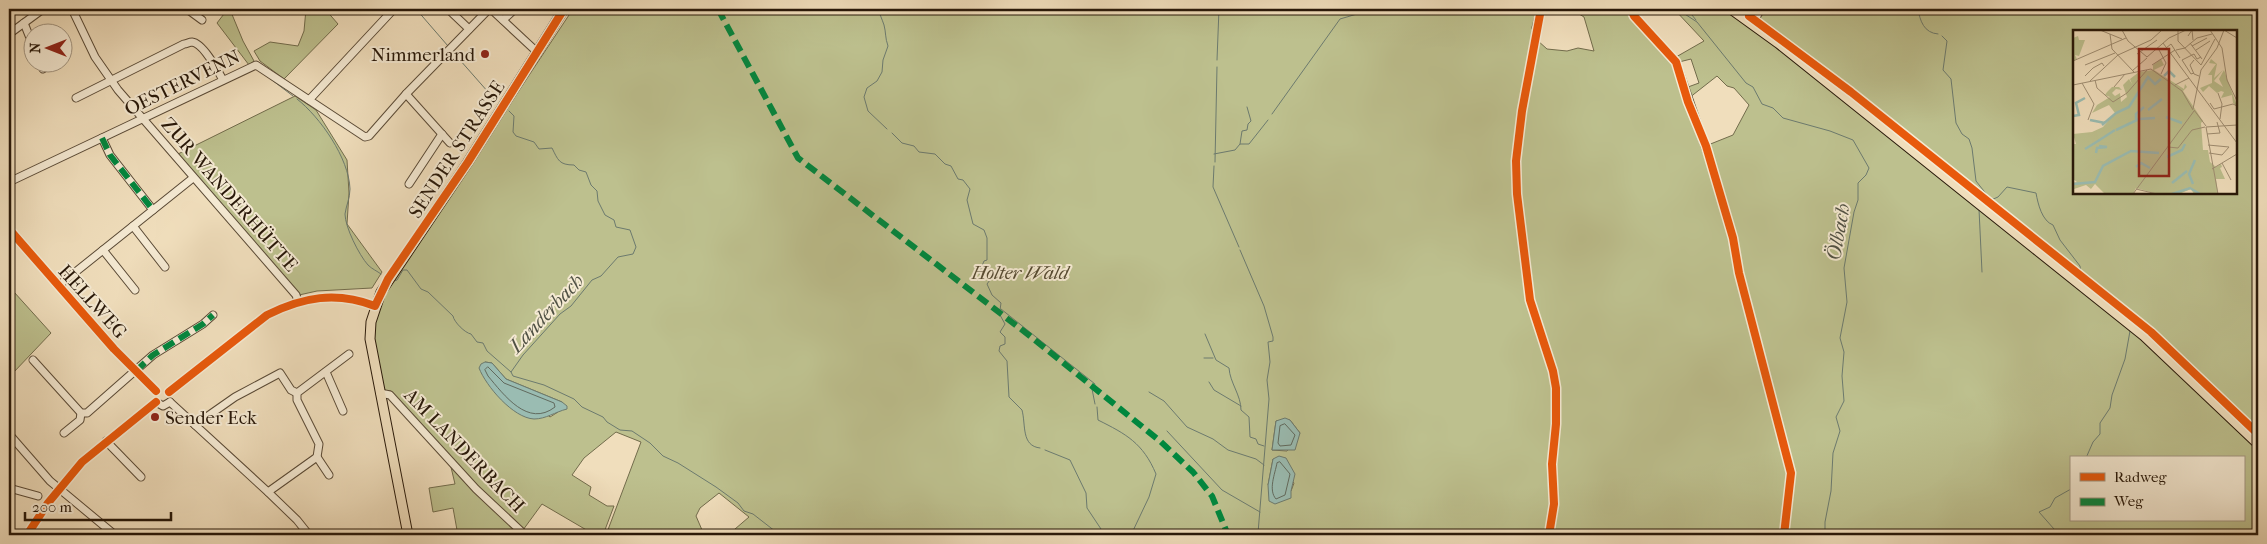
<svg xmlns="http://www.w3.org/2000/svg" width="2267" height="544" font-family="'IM FELL French Canon',serif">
<rect width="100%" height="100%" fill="#f0debc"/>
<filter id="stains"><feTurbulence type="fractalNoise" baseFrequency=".004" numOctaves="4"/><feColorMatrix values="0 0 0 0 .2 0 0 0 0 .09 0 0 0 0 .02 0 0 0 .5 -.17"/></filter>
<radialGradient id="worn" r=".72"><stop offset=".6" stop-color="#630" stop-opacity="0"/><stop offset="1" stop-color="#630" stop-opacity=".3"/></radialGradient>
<g fill="#bdc08e" stroke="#726c4c" fill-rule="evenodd">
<path d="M306 9H325L338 24 284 79 260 61 254 51 270 42 298 46 304 31Z"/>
<path d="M573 9H1543L1537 40 1547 49 1567 51 1578 48 1594 51 1584 17 1571 9H1634L1636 15 1676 57 1704 41 1674 9H2258V535H728L749 517 719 493 700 508 696 516 702 530 709 532 710 535H606L641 442 616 432 584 458 572 475 591 487 589 495 607 506H614L603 535H595L542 504 523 530 477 487 391 391 381 390 373 338 376 306ZM2074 31H2236V192H2074ZM1691 59 1699 83 1688 87 1679 62ZM1717 76 1727 86 1734 88 1749 105 1733 135 1708 145 1689 98ZM485 362 492 363 506 379 562 402 558 412 550 417ZM1290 420 1300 433 1287 451 1272 450 1276 421ZM2071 458H2243V520H2071ZM1273 459 1294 483 1291 491 1268 485Z"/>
<path d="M227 10 231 12 243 41 254 61 249 65 217 23Z"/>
<path d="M295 96 316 110 347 160 349 193 347 224 382 272 372 288 317 291 299 295 178 154Z"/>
<path d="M14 292 51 333 13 373 9 367V298Z"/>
<path d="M450 463 522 535H436L457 530 453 508 433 512 429 488 455 484Z"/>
</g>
<g fill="#9abcb2" stroke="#6c7a6e">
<path d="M485 362 492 363 506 379 562 402 567 406V409C555 412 546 419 534 419 513 418 486 386 479 368L481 364Z"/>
<path d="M1285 418 1290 420 1300 433 1295 450H1272L1276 421Z"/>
<path d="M1279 456 1286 458 1295 474 1291 491V498L1275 504 1269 501 1268 485 1273 459Z"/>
</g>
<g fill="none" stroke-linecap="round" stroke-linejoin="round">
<g stroke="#616a5e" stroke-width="1">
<path d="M488 367 504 383 554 403 555 407C528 428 504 395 488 376L485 370Z"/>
<path d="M1285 424 1295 435 1291 445 1280 446 1278 443 1280 426Z"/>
<path d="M1280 462 1290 474 1285 495 1276 499C1268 490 1275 474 1277 463Z"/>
</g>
<g stroke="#6c7a6e" stroke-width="1">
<path d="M416 9 448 46"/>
<path d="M878 9C880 15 882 19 884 25 886 32 885 38 888 46L883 60 882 72 877 81 867 88 864 97 868 111 887 129"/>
<path d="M1210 9 1218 11"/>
<path d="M1677 9 1697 22 1746 83 1753 87 1762 104 1773 108 1783 118 1830 131 1853 140 1869 168 1866 175 1858 183V200L1854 212 1844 268 1847 302 1840 338 1844 352 1842 376 1844 401 1836 417 1840 431 1833 453 1831 491 1825 522V535"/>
<path d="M1687 9 1696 20"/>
<path d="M1918 9C1920 21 1924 33 1938 34"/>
<path d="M1942 36 1947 41 1943 70 1951 79 1956 123 1962 134 1969 139 1972 148 1976 181 1991 200 1998 197 2007 187 2036 193C2038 204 2042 221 2053 225L2060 240 2080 266 2081 274"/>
<path d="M452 51 496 101"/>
<path d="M1217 60 1219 9"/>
<path d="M264 74 293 96"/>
<path d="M297 99C320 117 349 158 350 189 350 198 346 206 345 214 345 227 359 255 368 265 372 269 377 271 381 274"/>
<path d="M509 111 514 116 513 132 516 136 534 142 539 149 552 148C558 160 559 165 574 165L579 170 586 172 591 185 597 191 598 201 605 215 614 220 616 227 630 230 636 247 633 254 618 257 601 276 592 280 571 306 560 314 523 355 511 372 513 376 544 385 574 399 582 407 603 417 607 422 620 430 632 431 650 443 663 456 678 463 716 487 738 503 744 511 753 514 780 535"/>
<path d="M1272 114 1340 19 1374 9"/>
<path d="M892 133 902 143 914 146 919 152 935 154 945 164 951 166 958 179 963 180 970 189 967 200 973 224 984 230 987 238V260L984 261 979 273 981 276 990 280 987 284 992 295 1001 303 1000 310"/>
<path d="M1240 144 1242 131 1247 130 1248 124 1251 121 1247 107"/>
<path d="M1214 154 1235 150 1240 144H1249L1268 120"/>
<path d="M1215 162 1217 67"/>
<path d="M1214 166 1213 187 1239 247"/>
<path d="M1979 209 1982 272"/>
<path d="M1240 250 1264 306 1273 337V341L1268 342 1270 362 1267 380 1269 399 1258 533 1265 535"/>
<path d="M2080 279 2116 308"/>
<path d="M394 281 397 280 403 270H407L421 289 428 292 453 316C454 322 465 333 471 334L477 342 483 343 487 351 511 372"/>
<path d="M1001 309 1095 384"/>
<path d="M1000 315 1005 324 1000 332 1005 337V344L1000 346 999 351 1007 361 1009 397 1022 410C1026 425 1021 446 1040 448"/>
<path d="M1205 334 1216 360 1229 368C1230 383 1241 395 1241 410L1249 417 1250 437 1256 439 1258 444 1264 446"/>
<path d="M1204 358H1213"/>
<path d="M1209 382 1214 390 1241 406"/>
<path d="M1092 389 1095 404"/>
<path d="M1149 392 1164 401 1187 427 1213 439 1228 450 1256 459 1264 465"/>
<path d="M1097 407 1098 420C1126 434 1143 443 1156 474L1149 497 1131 535"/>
<path d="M1167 431 1222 490 1260 512"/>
<path d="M1045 450 1070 460 1086 493 1087 508 1105 535"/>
<path d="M2086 458 2093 442 2100 434V423L2110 408 2112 395 2125 359 2130 331"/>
<path d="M2053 535 2054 529 2039 512 2050 507 2055 498 2071 489"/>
</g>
<g stroke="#5a4a36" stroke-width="9">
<g id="minor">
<path d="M72 9 95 57 118 90 296 295 298 301"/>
<path d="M187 9 202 20"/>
<path d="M448 9 469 29"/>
<path d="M1631 9 1634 16 1676 62 1713 169"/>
<path d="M503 20 515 9"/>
<path d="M24 23 32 43"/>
<path d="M1752 24 1761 9"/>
<path d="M1536 28 1541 9"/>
<path d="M9 34 43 9"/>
<path d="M41 62 43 69"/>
<path d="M406 94 488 10 493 11 537 52"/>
<path d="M76 98 184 44C187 44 189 42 192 42 203 43 218 71 223 80"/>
<path d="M309 100 392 11"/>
<path d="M102 138 110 155 153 210"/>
<path d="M9 182 256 65 365 137 369 136 406 94 450 143"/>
<path d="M409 184 442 134"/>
<path d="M133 226 165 267"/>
<path d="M9 229 114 349 156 391"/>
<path d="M103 250 135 290"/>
<path d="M58 286 193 178"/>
<path d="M33 360 81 413H87L153 355 203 324 213 315"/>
<path d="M326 372 343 411"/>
<path d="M169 392 267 315C303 297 336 291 375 306"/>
<path d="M380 393 390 395 476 489 525 535"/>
<path d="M156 402 163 406 170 402"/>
<path d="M170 402 268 492 297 520 309 535"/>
<path d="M195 425 235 397 280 373 291 390 297 393"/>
<path d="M64 433 80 420 81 413"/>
<path d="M9 434 50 481 115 535"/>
<path d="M106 441 141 477"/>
<path d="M317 457 329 475"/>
<path d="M9 488 38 496"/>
<path d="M268 492 317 457 319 444 297 400V393L349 354"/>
<path d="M27 535 48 503 82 462 156 402"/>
</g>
</g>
<g stroke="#281809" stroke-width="11">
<g id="major">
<path d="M1731 9 1778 43 2144 336 2258 444"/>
<path d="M408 535 370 339 371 322 381 292 468 162 564 9"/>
</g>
</g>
<use href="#minor" stroke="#f5ead3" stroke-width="7"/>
<use href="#major" stroke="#f0debc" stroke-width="9"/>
<g stroke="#00873e" stroke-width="6" stroke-dasharray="12 6" stroke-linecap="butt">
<path d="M718 9 798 158 1030 336 1160 441 1193 472 1212 496 1228 535"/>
<path d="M102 138 110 155 153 210"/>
<path d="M136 371 153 355 203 324 213 315"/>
</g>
<g stroke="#f5ead3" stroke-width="11">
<g id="cycleway">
<path d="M1541 9 1522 111 1516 161 1517 194 1530 300 1553 371 1556 388V424L1552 464 1554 504 1549 535"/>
<path d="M1631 9 1634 16 1676 62 1688 102 1706 146 1733 238 1739 273 1791 473 1784 535"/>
<path d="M1754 9 1749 16 1851 92 2151 332 2258 434"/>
<path d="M9 229 114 349 156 391"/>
<path d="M169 392 267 315C303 297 336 291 375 306L388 279 468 162 564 9"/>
<path d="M27 535 48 503 82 462 156 402"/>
</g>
</g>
<use href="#cycleway" stroke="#e8590c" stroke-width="8"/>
</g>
<g fill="#8f2418" stroke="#f5ead3" stroke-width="2">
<circle cx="485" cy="54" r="5"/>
<circle cx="155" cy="417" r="5"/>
</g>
<g text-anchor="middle" stroke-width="4" stroke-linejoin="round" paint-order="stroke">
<g font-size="19" fill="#281809" stroke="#f5ead3" text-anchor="end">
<text x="475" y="61">Nimmerland</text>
<text x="165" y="424" text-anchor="start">Sender Eck</text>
</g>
<g font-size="19" fill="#281809" stroke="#f5ead3">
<text transform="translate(182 82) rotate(-26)" y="7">OESTERVENN</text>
<text transform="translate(456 149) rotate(-57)" y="7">SENDER STRASSE</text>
<text transform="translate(230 194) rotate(49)" y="7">ZUR WANDERHÜTTE</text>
<text transform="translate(93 301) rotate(48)" y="7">HELLWEG</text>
<text transform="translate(465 450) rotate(46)" y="7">AM LANDERBACH</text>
</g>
<g font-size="19" font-style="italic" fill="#554a31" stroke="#f5ead3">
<text x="1020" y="279">Holter Wald</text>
</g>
<g font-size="20" font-style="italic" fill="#505144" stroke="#f5ead3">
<text transform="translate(1838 232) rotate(-80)" y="7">Ölbach</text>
<text transform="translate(546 313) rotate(-47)" y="7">Landerbach</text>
</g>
</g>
<g transform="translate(2073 30)">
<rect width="164" height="164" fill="#f0debc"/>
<path d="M5 6 6 10H12L6 26 2 25 4 29 0 31V8ZM88 29 91 35 81 40 111 59 112 54 114 57 110 61 130 91 128 93 130 120H135L137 132 143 137 148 134 149 137 147 138 152 149H143L145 164H121L118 159 106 164H84L63 158 60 164H32L22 154 18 159 13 155 1 159 0 153 4 152 0 149V114H3L0 104 19 102 30 97 42 83 36 75 19 83 24 75 37 67 32 65 34 62 39 57H46L49 60 43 59 39 63 42 66 47 63 48 72 54 67 50 55 56 49 59 54 57 49 66 42 80 40V35ZM138 29 144 34 141 48 150 40 141 51 150 57 146 49 151 40 164 76 160 73 159 65 148 68 151 62 148 61 144 63 136 56 130 62 127 58 139 53V45H135L143 34 136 33Z" fill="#bdc08e"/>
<path fill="none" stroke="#9abcb2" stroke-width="2.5" d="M91 46 96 41 102 47M75 80 89 69M0 86 6 85 3 73 12 68M93 87 109 93M63 89V84L71 77M17 90 32 93M29 95 43 83 56 77 75 47 82 54 88 49M43 100 66 89 82 88M25 111 42 100M12 119 25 111M23 123 24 118 34 117 26 116M94 127 109 120 112 114M63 137 68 133 77 138M99 153 114 141M0 154 22 152 30 136 58 121 86 123M120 154 116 144 122 130M99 164 117 158 127 164"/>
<path fill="none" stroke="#a08f74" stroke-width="1" d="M27 0 49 9M49 0 55 11 74 27M105 0V11L128 35M137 0 149 18 154 50 164 71M151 0 164 8M37 4 39 19 61 42M115 6 119 0 120 10M90 13 164 113M117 13 129 29M119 16 134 8M85 18 93 33 88 44M93 18 98 14 107 28M103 20 112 18 124 8 139 4M123 20 137 11M64 24 84 10M74 27 96 8 113 0M121 30 117 35 121 44 126 46M0 31 53 8M12 35 42 23M79 35 102 20M128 35 142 9M59 41 74 28M121 43 118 44 109 30 121 24 124 29 128 27M12 46 20 38 29 33 31 36M22 50 24 58 40 72 54 63 74 40M17 51 45 25 78 10 89 0M9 53 21 74 15 90M0 55 78 39 109 61 120 80M102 55 116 48M41 57 52 44M145 63 149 74 147 89M137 73 141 79 160 74 164 76M120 79 128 40 144 18 151 0M121 80 133 96M133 97 145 164M133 97 164 95M134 104 147 103 144 92M135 115 156 117M95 117 105 118 119 100 132 97M136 123 149 125 156 117M149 133 158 150M139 139 164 124M63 159 84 164M60 164 121 81"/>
<path fill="#8f2418" fill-opacity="0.15" stroke="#8f2418" stroke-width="2.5" d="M66 19H96V146H66Z"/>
<rect width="164" height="164" fill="none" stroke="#281809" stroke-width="2.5"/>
</g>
<rect width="2267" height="544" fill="none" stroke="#f0debc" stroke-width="30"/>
<rect x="10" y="10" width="2247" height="524" fill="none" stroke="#281809" stroke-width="2.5"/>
<rect x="15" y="15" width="2237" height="514" fill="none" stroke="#281809"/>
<rect x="2070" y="456" width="175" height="65" fill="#f5ead3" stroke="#a39682"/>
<rect x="2080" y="473" width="25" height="8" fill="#e8590c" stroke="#a39682"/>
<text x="2114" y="482" font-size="15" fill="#281809">Radweg</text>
<rect x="2080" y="498" width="25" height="8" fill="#00873e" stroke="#a39682"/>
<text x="2114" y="506" font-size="15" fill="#281809">Weg</text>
<g transform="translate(48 48) rotate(270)"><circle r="24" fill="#f5ead3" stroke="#a39682"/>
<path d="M0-4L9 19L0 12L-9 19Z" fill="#8f2418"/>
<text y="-8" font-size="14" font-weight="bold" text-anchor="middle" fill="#281809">N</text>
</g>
<path d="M25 512v8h146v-8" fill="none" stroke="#281809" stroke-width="2.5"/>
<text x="32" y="512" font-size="15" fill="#281809" stroke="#f5ead3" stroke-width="4" paint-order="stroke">200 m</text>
<rect width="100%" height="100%" filter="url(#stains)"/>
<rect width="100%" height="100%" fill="url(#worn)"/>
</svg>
